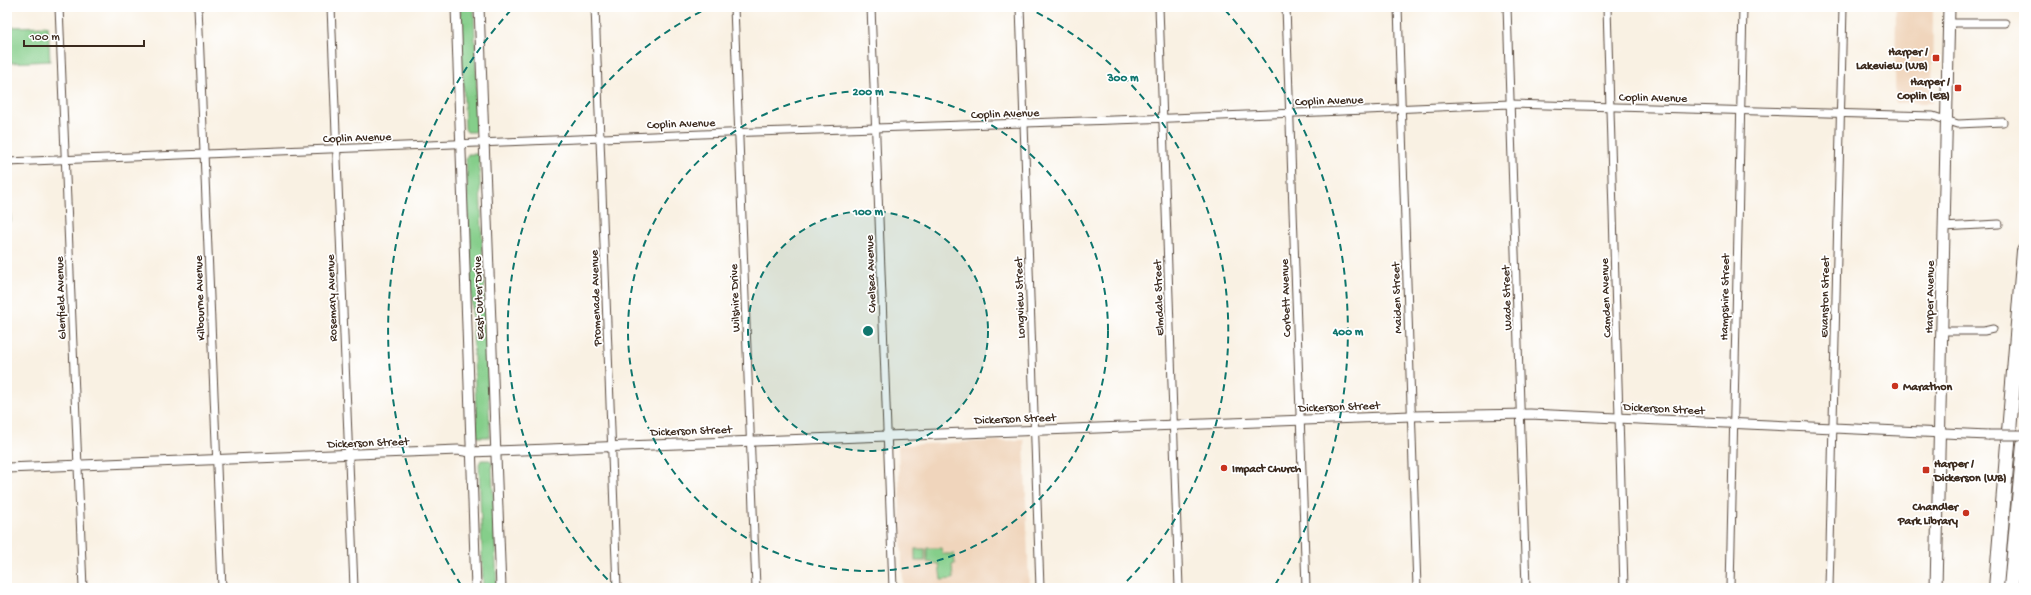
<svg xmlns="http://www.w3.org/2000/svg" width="2031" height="595" font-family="'Gochi Hand',sans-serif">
<rect width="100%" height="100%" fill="#fff"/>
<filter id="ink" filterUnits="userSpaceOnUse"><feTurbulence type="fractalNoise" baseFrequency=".025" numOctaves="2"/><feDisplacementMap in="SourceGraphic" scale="8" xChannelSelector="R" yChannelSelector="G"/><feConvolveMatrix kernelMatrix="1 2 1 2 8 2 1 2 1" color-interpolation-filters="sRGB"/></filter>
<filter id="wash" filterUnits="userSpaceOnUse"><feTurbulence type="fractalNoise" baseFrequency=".012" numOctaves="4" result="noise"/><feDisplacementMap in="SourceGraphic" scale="16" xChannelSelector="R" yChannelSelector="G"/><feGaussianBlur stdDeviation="0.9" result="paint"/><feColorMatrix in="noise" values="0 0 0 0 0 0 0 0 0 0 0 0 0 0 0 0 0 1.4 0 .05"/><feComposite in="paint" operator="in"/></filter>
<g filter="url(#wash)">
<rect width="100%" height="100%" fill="#f9f1e3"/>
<g fill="#f0d5bc">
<path d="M1896 7H1933L1932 103H1895Z"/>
<path d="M1024 440 1029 588H903L898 445Z"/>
</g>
<g fill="#85ce8a" stroke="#607c54">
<path d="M460 7H474L478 128 475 132H467L465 129Z"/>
<path d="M48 26 50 61 10 63 9 27Z"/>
<path d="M468 154H478L479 157 490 431V437H477L466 158Z"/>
<path d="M7 171 11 222H7Z"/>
<path d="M490 460 492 463 497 588H483L479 464 481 460Z"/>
<path d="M927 548H941L943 554H954L955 564 952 565 953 579 941 580 939 564 927 562Z"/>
<rect x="915" y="549" width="10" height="12"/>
</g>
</g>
<g filter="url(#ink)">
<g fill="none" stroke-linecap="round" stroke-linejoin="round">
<g stroke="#58483c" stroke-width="9">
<g id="minor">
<path d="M59 7 83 588"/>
<path d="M198 7 222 588"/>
<path d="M331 7 354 588"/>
<path d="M595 7 617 588"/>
<path d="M734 7 756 588"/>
<path d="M871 7 893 588"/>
<path d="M1020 7 1040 588"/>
<path d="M1159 7 1179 588"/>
<path d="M1286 7 1306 588"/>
<path d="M1398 7 1417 588"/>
<path d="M1507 7 1526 588"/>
<path d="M1607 7 1624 588"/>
<path d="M1949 23H2005"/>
<path d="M7 162 727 133 1172 118 1510 104 1933 116 1958 124 2003 122"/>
<path d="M1943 227 1999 224"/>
<path d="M1941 331H1984L1993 329"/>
<path d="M1730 588 1743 7"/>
<path d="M1829 588 1843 7"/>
</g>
</g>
<g stroke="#58483c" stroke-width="11">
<g id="tertiary">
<path d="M456 7 476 588"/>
<path d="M479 7 501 588"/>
<path d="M7 468 458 450 471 452 1411 416 1530 414 1988 435"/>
</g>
</g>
<g stroke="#58483c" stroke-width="13">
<path id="secondary" d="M1936 588 1949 7"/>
</g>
<g stroke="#58483c" stroke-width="16">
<g id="motorway">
<path d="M1996 588 2024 251"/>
<path d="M2011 588 2024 444"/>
</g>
</g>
<use href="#minor" stroke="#fff" stroke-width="7"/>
<use href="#tertiary" stroke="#fff" stroke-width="9"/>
<use href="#secondary" stroke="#fff" stroke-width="11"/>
<use href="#motorway" stroke="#fff" stroke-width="14"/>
<g stroke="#58483c" stroke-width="11" stroke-linecap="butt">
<path id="tertiary-bridge" d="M1988 435H2024"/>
</g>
<use href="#tertiary-bridge" stroke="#fff" stroke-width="9"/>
</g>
</g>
<circle cx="868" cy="331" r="120" fill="#0f766e" fill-opacity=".12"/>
<g fill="none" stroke="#0f766e" stroke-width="2" stroke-dasharray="7 5">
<circle cx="868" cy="331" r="120"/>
<circle cx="868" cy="331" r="240"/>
<path d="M616 588A360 360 0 0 1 710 7M1026 7A360 360 0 0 1 1120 588"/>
<path d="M461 585A480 480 0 0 1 511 10M1225 10A480 480 0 0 1 1275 585"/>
</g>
<g fill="#c8321e" stroke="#fff" stroke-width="1.5">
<rect x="1932" y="54" width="8" height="8" rx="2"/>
<rect x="1954" y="84" width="8" height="8" rx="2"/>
<circle cx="1895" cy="386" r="4"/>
<circle cx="1224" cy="468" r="4"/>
<rect x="1922" y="466" width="8" height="8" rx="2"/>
<circle cx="1966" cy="513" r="4"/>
</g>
<g text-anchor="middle" stroke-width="3.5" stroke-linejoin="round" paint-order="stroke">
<g font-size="12" font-weight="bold" fill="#3b2a1e" stroke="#fff" text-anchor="end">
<text x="1928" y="55">Harper /<tspan x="1928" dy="14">Lakeview (WB)</tspan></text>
<text x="1950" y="85">Harper /<tspan x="1950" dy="14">Coplin (EB)</tspan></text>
<text x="1903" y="390" text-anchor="start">Marathon</text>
<text x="1934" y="467" text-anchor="start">Harper /<tspan x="1934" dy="14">Dickerson (WB)</tspan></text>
<text x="1232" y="472" text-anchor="start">Impact Church</text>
<text x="1958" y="510">Chandler<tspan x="1958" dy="14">Park Library</tspan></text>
</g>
<g font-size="12" fill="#3b2a1e" stroke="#fff">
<text transform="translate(1653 97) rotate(1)" y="4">Coplin Avenue</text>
<text transform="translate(1329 100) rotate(-2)" y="4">Coplin Avenue</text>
<text transform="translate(1005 113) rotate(-2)" y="4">Coplin Avenue</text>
<text transform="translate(681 123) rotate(-2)" y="4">Coplin Avenue</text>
<text transform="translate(357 137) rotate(-2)" y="4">Coplin Avenue</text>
<text transform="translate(870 274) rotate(-92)" y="4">Chelsea Avenue</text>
<text transform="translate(1724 297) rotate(-89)" y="4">Hampshire Street</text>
<text transform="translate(1824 297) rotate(-89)" y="4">Evanston Street</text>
<text transform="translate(1929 297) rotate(-89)" y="4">Harper Avenue</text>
<text transform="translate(60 298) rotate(-92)" y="4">Glenfield Avenue</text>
<text transform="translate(199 298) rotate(-92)" y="4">Kilbourne Avenue</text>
<text transform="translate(331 298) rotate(-92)" y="4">Rosemary Avenue</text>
<text transform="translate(478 298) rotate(-92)" y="4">East Outer Drive</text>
<text transform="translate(595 298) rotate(-92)" y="4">Promenade Avenue</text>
<text transform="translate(734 298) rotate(-92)" y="4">Wilshire Drive</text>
<text transform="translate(1019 298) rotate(-92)" y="4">Longview Street</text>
<text transform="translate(1158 298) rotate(-92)" y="4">Elmdale Street</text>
<text transform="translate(1285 298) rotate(-92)" y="4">Corbett Avenue</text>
<text transform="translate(1396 298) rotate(-92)" y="4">Maiden Street</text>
<text transform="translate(1506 298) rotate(-92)" y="4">Wade Street</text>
<text transform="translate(1605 298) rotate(-92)" y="4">Camden Avenue</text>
<text transform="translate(1339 406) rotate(-2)" y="4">Dickerson Street</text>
<text transform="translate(1664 408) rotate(3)" y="4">Dickerson Street</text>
<text transform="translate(1015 418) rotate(-2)" y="4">Dickerson Street</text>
<text transform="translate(691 430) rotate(-2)" y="4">Dickerson Street</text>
<text transform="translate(368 442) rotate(-2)" y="4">Dickerson Street</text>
</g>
</g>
<circle cx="868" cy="331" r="6" fill="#0f766e" stroke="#fff" stroke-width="2"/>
<g font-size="12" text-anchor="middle" font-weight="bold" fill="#0f766e" stroke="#fff" stroke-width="3.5" stroke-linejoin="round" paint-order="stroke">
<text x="1123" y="81">300 m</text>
<text x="868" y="95">200 m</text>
<text x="868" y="215">100 m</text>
<text x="1348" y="335">400 m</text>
</g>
<rect width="2031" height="595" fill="none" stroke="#fff" stroke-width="24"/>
<path d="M24 40v6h120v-6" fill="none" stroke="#3b2a1e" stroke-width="2"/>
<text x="30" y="40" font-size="12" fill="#3b2a1e" stroke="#ffffff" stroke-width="3" paint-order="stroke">100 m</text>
</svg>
